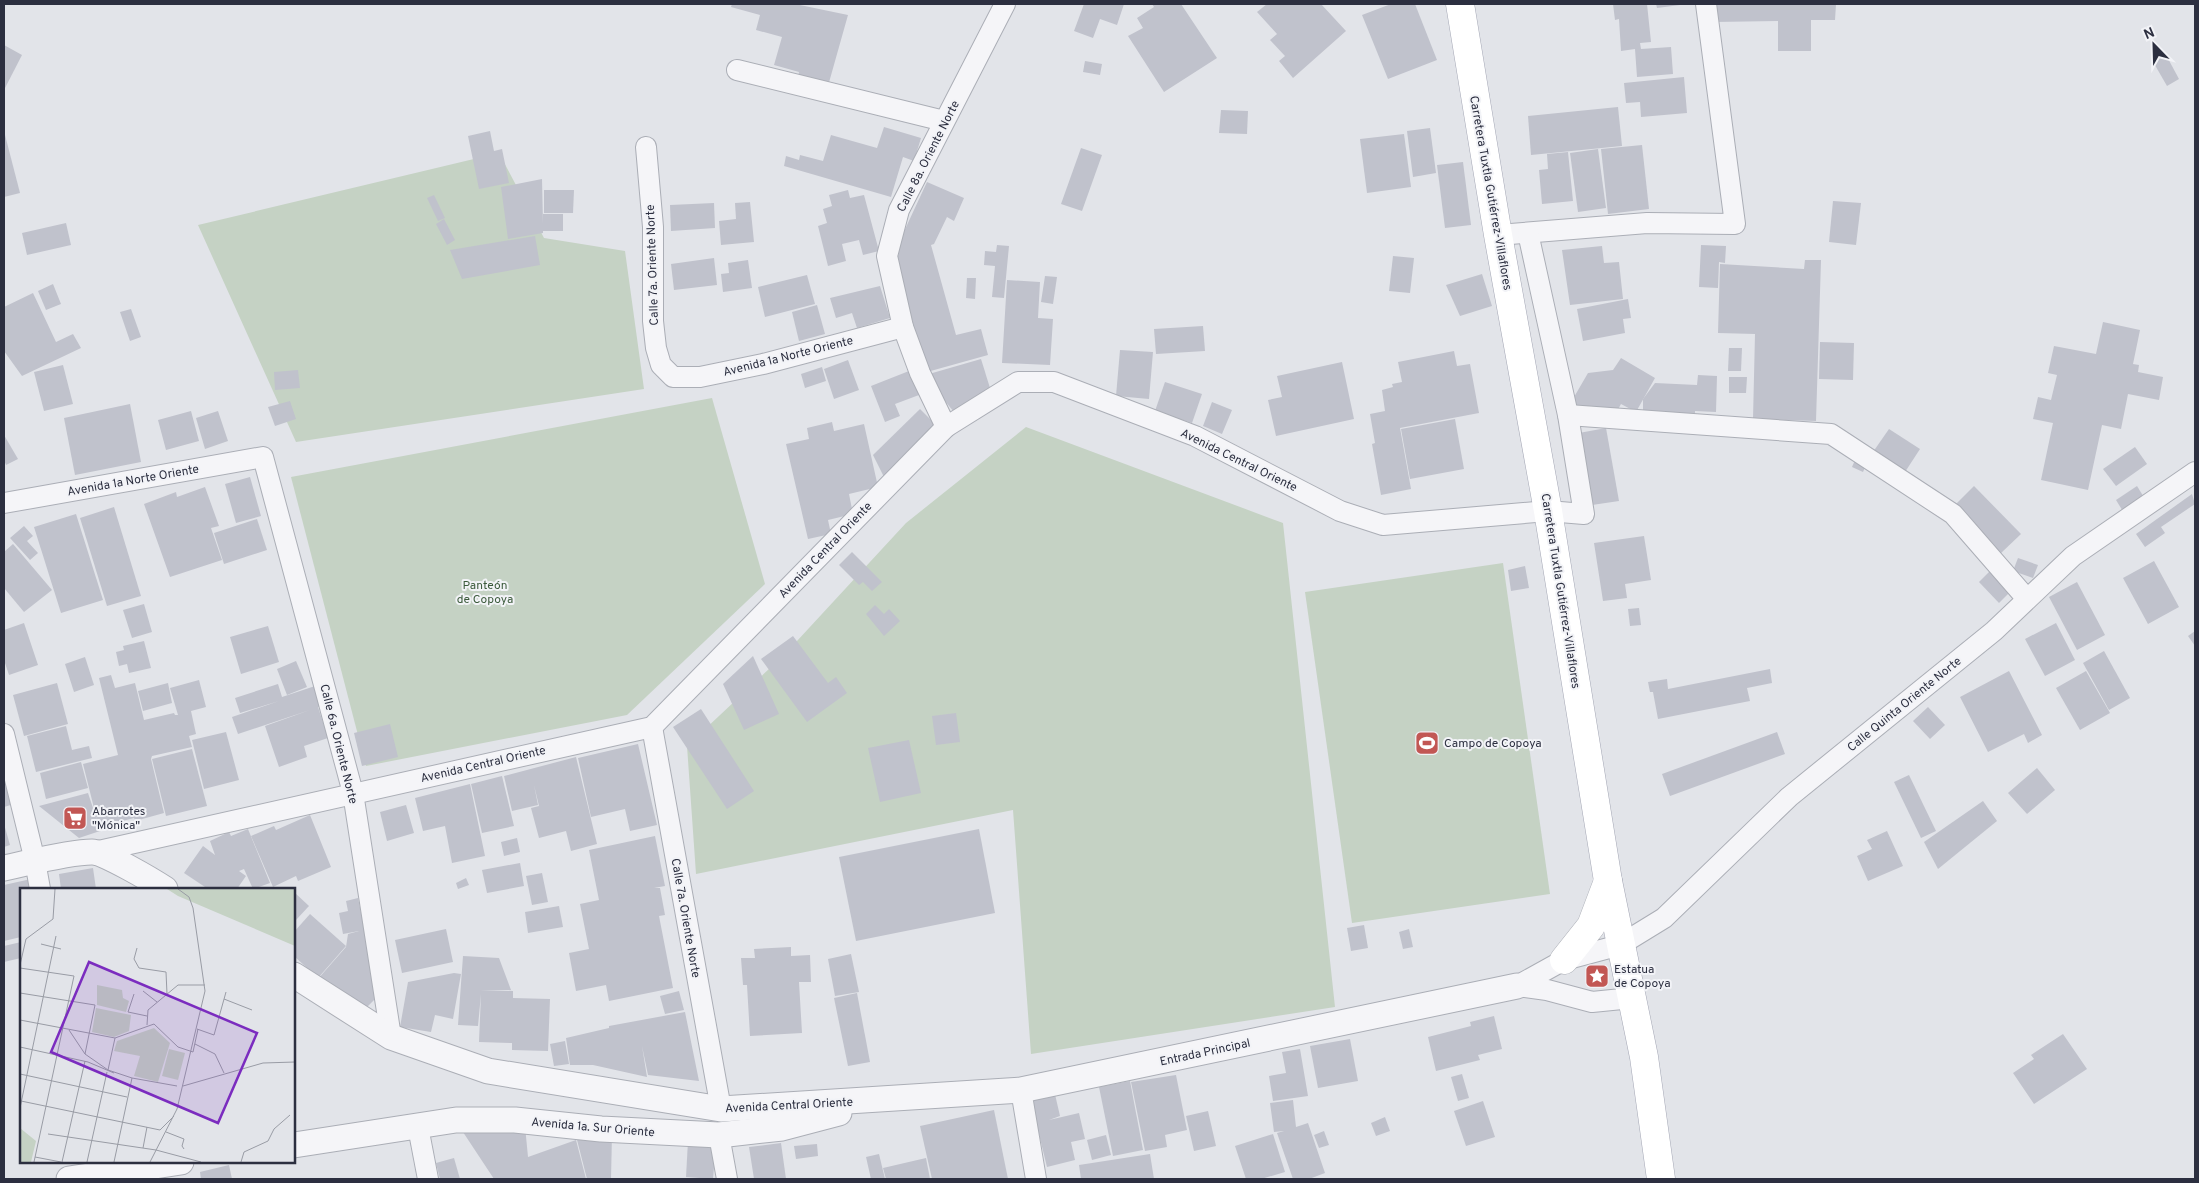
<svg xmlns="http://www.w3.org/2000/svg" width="2199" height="1183" font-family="Overpass,sans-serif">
<rect width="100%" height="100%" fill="#e2e4e9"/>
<g fill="#c5d2c4">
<path d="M499 153 544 238 625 251 644 389 296 442 198 225Z"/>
<path d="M712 398 765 584 627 715 366 766 291 477Z"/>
<path d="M1026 427 1283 523 1335 1007 1031 1054 1013 810 696 874 687 746 785 654 906 523Z"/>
<path d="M1503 563 1550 894 1352 923 1305 592Z"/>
</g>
<g fill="#c0c2cc">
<path d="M732 4H795L848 15 828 86 798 77 799 72 774 65 782 37 756 30 760 15 731 7Z"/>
<path d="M1084 4H1124L1117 25 1100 19 1093 38 1074 31Z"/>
<path d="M1152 4H1181L1217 58 1164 92 1128 36 1143 28 1137 18 1154 7Z"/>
<path d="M1267 4H1321L1346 31 1293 78 1279 61 1285 56 1270 40 1277 34 1257 12Z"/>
<path d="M1391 4H1415L1437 60 1388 79 1362 15Z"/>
<path d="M1613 4H1647L1651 42 1640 43 1641 49 1671 47 1673 74 1637 77 1635 49 1621 51 1619 19 1615 20Z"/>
<path d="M1656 4H1680V5L1657 8Z"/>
<path d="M1713 4H1836L1835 20H1811V51H1778V21L1714 22Z"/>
<path d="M4 45 22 55 4 90Z"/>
<path d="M2165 53 2179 79 2167 86 2152 60Z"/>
<path d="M1085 61 1102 64 1100 75 1083 72Z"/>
<path d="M1684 77 1687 113 1641 117 1640 102 1626 103 1624 83Z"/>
<path d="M1618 107 1622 146 1531 155 1528 116Z"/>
<path d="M1221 110 1248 111 1247 134 1219 133Z"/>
<path d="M884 127 921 138 914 161 903 157 891 197 784 166 786 156 799 160 800 155 823 161 831 135 877 148Z"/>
<path d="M1430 128 1436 173 1413 177 1407 131Z"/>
<path d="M4 131 20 193 4 197Z"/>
<path d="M490 131 494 151 502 149 509 183 479 189 468 136Z"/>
<path d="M1404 134 1411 187 1367 193 1360 139Z"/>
<path d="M1642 145 1649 209 1608 214 1601 149Z"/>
<path d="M1081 148 1102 155 1082 211 1061 204Z"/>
<path d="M1598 149 1606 208 1578 212 1570 153Z"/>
<path d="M1568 152 1573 201 1542 204 1539 170 1548 169 1547 154Z"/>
<path d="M1463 162 1471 225 1445 228 1437 165Z"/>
<path d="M542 179 543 224V214H563V231H543V233L508 239 501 187Z"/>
<path d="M927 182 964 198 954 221 947 217 934 244 931 245 956 335 981 329 988 355 927 372 894 256 899 255 894 253Z"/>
<path d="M544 190H574L573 213H544Z"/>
<path d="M848 190 850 198 864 195 879 251 863 255 859 240 842 244 846 261 828 266 818 226 827 223 823 209 832 206 829 195Z"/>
<path d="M434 195 445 218 438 221 427 198Z"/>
<path d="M1833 201 1861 203 1856 245 1829 242Z"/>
<path d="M750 202 754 242 721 245 719 221 736 219 735 203Z"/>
<path d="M714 203 715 228 671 231 670 205Z"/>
<path d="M444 219 455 240 447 245 436 224Z"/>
<path d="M66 223 71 245 27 255 22 233Z"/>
<path d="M535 236 540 265 462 279 450 250Z"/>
<path d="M997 245 1009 246 1004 298 992 297 995 266 984 265 985 251 996 252Z"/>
<path d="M1701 245 1726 246 1725 263 1719 262 1718 288 1699 287Z"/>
<path d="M1602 246 1604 263 1619 262 1623 299 1570 305 1562 250Z"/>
<path d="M1393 256 1414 258 1410 293 1389 291Z"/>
<path d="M714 258 717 285 674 290 671 264Z"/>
<path d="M748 260 752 288 723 292 721 274 729 273 728 263Z"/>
<path d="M1805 260H1821L1816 421 1753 419 1755 334 1718 333 1720 264 1804 269Z"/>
<path d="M1482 274 1492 306 1460 316 1446 285Z"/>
<path d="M807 275 815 304 765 317 758 287Z"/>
<path d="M1045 276 1057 277 1053 304 1041 302Z"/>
<path d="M967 278H976L975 299 966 298Z"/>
<path d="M1007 280 1040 282 1038 318 1053 319 1050 365 1002 363Z"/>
<path d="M53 284 61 304 46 310 38 291Z"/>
<path d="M880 286 890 318 857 328 852 313 836 318 830 298Z"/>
<path d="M33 293 56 342 73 334 81 348 22 376 4 351V307Z"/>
<path d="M1628 299 1631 318 1623 319 1625 333 1583 341 1577 309Z"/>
<path d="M817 305 825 334 799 341 792 312Z"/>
<path d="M131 309 141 337 130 341 120 312Z"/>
<path d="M2103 322 2140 330 2133 364 2139 365 2138 372 2163 377 2159 400 2128 394 2121 429 2102 425 2088 490 2041 480 2053 423 2033 419 2038 397 2051 400 2057 375 2048 373 2054 346 2096 354Z"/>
<path d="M1203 326 1205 351 1156 354 1154 329Z"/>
<path d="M1820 342 1854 343 1853 380 1819 379Z"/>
<path d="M1729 348H1742L1741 371H1728Z"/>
<path d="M1120 350 1153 352 1149 399 1116 396Z"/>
<path d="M1454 351 1457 366 1470 364 1479 413 1400 428 1411 489 1381 495 1372 444 1375 443 1370 414 1385 411 1382 390 1393 387 1392 384 1402 382 1398 362Z"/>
<path d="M1621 358 1655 378 1636 412 1621 404 1616 413 1591 416 1570 404 1588 373 1613 370Z"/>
<path d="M981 359 990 388 954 412 931 384 929 374Z"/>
<path d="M848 360 859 390 834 399 824 369Z"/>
<path d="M1342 362 1354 419 1276 436 1268 400 1282 397 1277 376Z"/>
<path d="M63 365 73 404 44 411 34 372Z"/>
<path d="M822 367 826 381 805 388 801 374Z"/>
<path d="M298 370 300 388 275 390 274 372Z"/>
<path d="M909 371 919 395 895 404 900 416 885 422 871 386Z"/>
<path d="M1698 375 1717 376 1716 412 1695 411V415L1643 413V399L1655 383 1697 385Z"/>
<path d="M1729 377H1747L1746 393H1729Z"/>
<path d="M1165 382 1202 394 1192 423 1155 411Z"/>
<path d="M290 401 296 419 275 426 268 407Z"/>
<path d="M1212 402 1232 410 1222 434 1203 426Z"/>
<path d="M130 404 141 462 75 475 64 418Z"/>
<path d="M920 409 938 427 885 479 873 455Z"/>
<path d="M191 411 199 441 166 450 158 420Z"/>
<path d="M218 411 228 441 205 449 196 418Z"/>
<path d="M1455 419 1464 469 1410 479 1401 429Z"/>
<path d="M832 422 834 431 864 424 878 487 849 494 853 514 828 520 831 534 808 539 786 444 809 439 807 428Z"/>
<path d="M1606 428 1619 501 1592 505 1579 433Z"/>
<path d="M1889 429 1920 449 1905 472 1873 452Z"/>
<path d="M4 435 18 459 6 465 4 460Z"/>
<path d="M2135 447 2147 464 2116 486 2103 469Z"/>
<path d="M1856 458 1867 463 1863 472 1852 467Z"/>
<path d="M250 477 261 516 236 523 225 484Z"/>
<path d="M1974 486 2021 534 2000 554 1953 507Z"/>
<path d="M2137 486 2145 499 2124 513 2116 500Z"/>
<path d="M205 487 219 526 211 528 222 560 170 577 144 504 176 492 177 497Z"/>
<path d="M2192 494 2195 504 2161 527 2165 533 2145 547 2136 534Z"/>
<path d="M114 507 141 596 107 606 80 518Z"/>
<path d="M76 514 103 600 61 613 34 527Z"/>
<path d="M257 519 267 550 224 564 214 533Z"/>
<path d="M24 526 33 536 27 541 38 553 30 560 10 538Z"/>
<path d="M1644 536 1651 580 1625 584 1627 598 1603 601 1594 543Z"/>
<path d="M13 544 52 590 24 612 4 588V552Z"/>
<path d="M852 552 882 582 872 591 863 582 859 585 839 565Z"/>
<path d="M2018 558 2038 565 2033 578 2013 571Z"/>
<path d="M2154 561 2179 607 2148 624 2123 578Z"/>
<path d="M1525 566 1529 588 1511 591 1508 570Z"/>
<path d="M1991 570 2011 591 1999 603 1979 582Z"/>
<path d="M2077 582 2105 635 2077 650 2049 597Z"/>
<path d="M144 604 152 632 132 638 123 610Z"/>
<path d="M875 605 884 614 889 609 900 621 884 636 866 614Z"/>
<path d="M1639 608 1641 625 1630 626 1628 609Z"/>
<path d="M24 623 38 665 9 675 4 660V630Z"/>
<path d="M2056 623 2075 660 2045 676 2025 639Z"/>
<path d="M268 626 279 662 241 674 230 637Z"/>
<path d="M2195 631V646L2188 636Z"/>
<path d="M793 636 828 683 836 677 847 693 807 722 761 659Z"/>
<path d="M144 641 151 668 129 673 127 664 119 666 116 652 124 650 123 646Z"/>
<path d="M2104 651 2130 698 2109 710 2083 663Z"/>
<path d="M753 656 779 714 744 730 723 684Z"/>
<path d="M85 657 94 685 74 692 65 664Z"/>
<path d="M296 661 307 687 287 695 277 669Z"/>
<path d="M1770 669 1772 683 1747 688 1750 701 1658 719 1653 692H1650L1648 682 1667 679 1668 689Z"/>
<path d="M2009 671 2042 735 2028 743 2024 734 1988 752 1960 697Z"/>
<path d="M2086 671 2110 713 2080 730 2056 688Z"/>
<path d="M111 675 115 688 135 683 144 720 174 713 175 715H178L170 688 199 680 206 707 191 711 196 734 189 736 192 747 152 756 151 759 164 813 135 821 131 808 134 818 99 827 100 831 79 838 39 806 88 793 97 820 83 764 118 755 99 678Z"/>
<path d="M57 683 68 724 24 736 13 695Z"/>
<path d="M168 683 172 703 143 711 138 691Z"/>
<path d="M278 684 282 697 315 686 321 706 318 707 328 738 304 746 307 757 279 767 265 726 310 710 238 734 232 717 279 701 240 713 235 698Z"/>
<path d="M1928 707 1945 725 1930 739 1913 721Z"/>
<path d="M701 709 754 791 727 809 673 727Z"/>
<path d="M956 713 960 742 936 745 932 716Z"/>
<path d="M390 724 398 757 362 766 354 733Z"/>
<path d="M66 726 72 750 89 746 92 758 36 772 27 736Z"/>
<path d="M226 732 239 780 204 789 192 740Z"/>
<path d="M1777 732 1785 754 1670 796 1662 774Z"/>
<path d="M909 740 921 793 880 802 868 748Z"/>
<path d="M638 744 657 825 630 831 625 809 591 817 578 758Z"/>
<path d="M192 749 207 806 166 816 152 759Z"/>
<path d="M576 757 597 844 571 851 566 831 539 838 531 808 539 806 534 785 538 805 512 811 504 776Z"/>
<path d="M81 762 88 788 46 799 40 773Z"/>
<path d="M2037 768 2055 790 2027 814 2008 793Z"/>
<path d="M4 772 14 804 4 807Z"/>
<path d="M1909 775 1936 831 1921 838 1894 782Z"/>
<path d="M502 776 514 826 482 833 471 784Z"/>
<path d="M470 784 485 856 452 863 445 826 423 831 415 798Z"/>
<path d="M1983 801 1997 821 1938 869 1924 842Z"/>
<path d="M406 805 414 833 387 841 380 812Z"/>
<path d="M310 815 331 867 298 881 296 876 273 887 251 836 274 826 276 830Z"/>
<path d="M4 824 10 845 4 847Z"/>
<path d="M248 829 270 883 253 889 244 869 239 871 246 876 237 889H208L184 873 203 846 215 855 210 841 229 832 231 836Z"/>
<path d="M979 829 995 913 856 941 839 857Z"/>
<path d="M1887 831 1903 866 1868 881 1857 856 1872 849 1867 840Z"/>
<path d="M655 836 665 886 654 888H660L665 915 659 916 673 988 609 1001 606 985 576 991 569 953 589 949 580 904 599 900 589 850Z"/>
<path d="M517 838 520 852 504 856 501 842Z"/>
<path d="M520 863 524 886 487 893 482 870Z"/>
<path d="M93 868 96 889H61L59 874Z"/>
<path d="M542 873 548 902 532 905 526 876Z"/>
<path d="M466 878 469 885 458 889 456 883Z"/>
<path d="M31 879 33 889H21V937L4 941V885Z"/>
<path d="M294 892 309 906 296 920 294 917Z"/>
<path d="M358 898 378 996 366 1008 317 980 346 947 348 934 359 931 343 934 339 913 348 911 346 901Z"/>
<path d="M559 906 563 927 528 933 525 912Z"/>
<path d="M310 914 346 946 318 978 294 956V932Z"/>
<path d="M1364 925 1368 948 1351 951 1347 928Z"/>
<path d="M446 929 453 962 402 973 395 940Z"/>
<path d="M1409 929 1413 947 1403 949 1399 932Z"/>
<path d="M21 942V958L4 962V946Z"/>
<path d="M791 947V956L810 955 811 982H799L802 1033 750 1036 747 985H743L741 958H755L754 949Z"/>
<path d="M851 954 859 992 835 996 828 959Z"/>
<path d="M463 956 499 958 511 990H480L513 991V998L550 999 548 1051 512 1050V1043L479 1042 481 994 478 1026 458 1025Z"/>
<path d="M454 973 461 974 453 1019 435 1015 431 1032 400 1027 408 982Z"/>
<path d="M679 991 684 1010 665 1014 660 996Z"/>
<path d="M857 993 870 1062 848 1066 834 998Z"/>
<path d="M685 1012 699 1081 648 1075 642 1046 647 1077 593 1065H570L566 1038 609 1028V1026Z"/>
<path d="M1494 1016 1502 1049 1478 1055 1480 1060 1436 1071 1428 1037 1471 1026 1470 1022Z"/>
<path d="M2063 1034 2087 1069 2034 1104 2013 1073 2034 1059 2031 1055Z"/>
<path d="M1350 1039 1358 1081 1318 1088 1310 1046Z"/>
<path d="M565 1041 569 1064 554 1066 550 1044Z"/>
<path d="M1300 1049 1308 1096 1273 1101 1269 1076 1286 1073 1282 1052Z"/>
<path d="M1462 1074 1469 1098 1458 1101 1451 1077Z"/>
<path d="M1176 1075 1187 1130 1165 1135 1167 1147 1145 1151 1131 1082Z"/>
<path d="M1130 1081 1143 1150 1113 1156 1099 1087Z"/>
<path d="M1054 1090 1060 1116 1049 1120 1079 1113 1085 1139 1071 1142 1075 1160 1047 1167 1036 1122 1026 1097Z"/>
<path d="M1293 1100 1296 1127 1308 1123 1325 1173 1309 1179H1293L1277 1133 1284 1131 1274 1132 1270 1103Z"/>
<path d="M1483 1101 1495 1137 1466 1146 1454 1111Z"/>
<path d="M994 1110 1008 1179H932L920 1126Z"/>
<path d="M1208 1111 1216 1146 1194 1151 1186 1116Z"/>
<path d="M1385 1117 1390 1131 1376 1136 1371 1123Z"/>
<path d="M459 1126H525L528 1157 576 1140 586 1179H494Z"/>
<path d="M1324 1131 1329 1145 1319 1148 1314 1135Z"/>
<path d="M575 1132 612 1134 611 1179H587Z"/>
<path d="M1273 1134 1285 1172 1261 1179H1246L1235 1146Z"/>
<path d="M1106 1135 1111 1155 1092 1160 1087 1140Z"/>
<path d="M688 1141 716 1143 713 1179 686 1177Z"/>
<path d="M781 1143 786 1179H754L749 1147Z"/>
<path d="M817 1144 818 1156 796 1159 794 1146Z"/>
<path d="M879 1154 885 1179H871L866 1157Z"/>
<path d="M1150 1154 1154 1179H1081L1079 1165Z"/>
<path d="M454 1158 460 1179H440L436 1163Z"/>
<path d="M926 1158 930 1179H886L883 1168Z"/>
<path d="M229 1165 232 1179H201L200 1172Z"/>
</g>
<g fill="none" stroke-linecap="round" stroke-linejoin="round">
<g stroke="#abaeb6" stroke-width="22">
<g id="minor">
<path d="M737 70 944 121"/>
<path d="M646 147 653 227V321L656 348 661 365 673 377H700L763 364 903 327"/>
<path d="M1498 235 1647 223 1735 224 1706 4"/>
<path d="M1568 415 1831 434 1953 514 2027 599"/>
<path d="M946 427 920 373 903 327 887 256 899 210 1005 4"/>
<path d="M4 503 263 457 353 793 391 1037"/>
<path d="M652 727 721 1109"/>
<path d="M4 734 35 861 40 889"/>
<path d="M94 852 652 727 946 427 1018 382H1054L1195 436 1340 511 1383 525 1548 511 1584 514 1568 415 1528 233"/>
<path d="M1517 986 1564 960 1620 945 1664 918 1789 797 1994 631 2073 556 2195 472"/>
<path d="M1517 986 1547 990 1592 1002 1632 998"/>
<path d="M1021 1090 1036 1179"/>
<path d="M418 1127 428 1179"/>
<path d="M719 1135 727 1179"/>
</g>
</g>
<g stroke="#abaeb6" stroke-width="27">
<g id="tertiary">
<path d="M4 868C28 863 68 852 92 852 104 852 153 881 165 889"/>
<path d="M294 975 391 1037 488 1071 721 1109 1021 1090 1517 986"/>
<path d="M294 1145 456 1120H515L601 1129 719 1135 782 1128 839 1113"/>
<path d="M69 1179 181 1162"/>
</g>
</g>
<g stroke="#abaeb6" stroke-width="29">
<path id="secondary" d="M1564 960 1591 926 1608 881"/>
</g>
<g stroke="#a3a6b4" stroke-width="29">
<path id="primary" d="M1460 4 1498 235 1548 511 1608 881 1644 1057 1661 1179"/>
</g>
<use href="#minor" stroke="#f5f5f8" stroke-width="20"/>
<use href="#tertiary" stroke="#f5f5f8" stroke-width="25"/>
<use href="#secondary" stroke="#fff" stroke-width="28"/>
<use href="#primary" stroke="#fff" stroke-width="28"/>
</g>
<defs>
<g id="stadium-square" transform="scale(1.25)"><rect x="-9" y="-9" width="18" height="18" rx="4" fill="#c25754" stroke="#f2f3f7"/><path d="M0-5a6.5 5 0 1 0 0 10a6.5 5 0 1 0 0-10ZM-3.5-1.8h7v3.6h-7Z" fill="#fff"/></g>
<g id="supermarket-square" transform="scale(1.25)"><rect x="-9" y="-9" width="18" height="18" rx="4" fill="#c25754" stroke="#f2f3f7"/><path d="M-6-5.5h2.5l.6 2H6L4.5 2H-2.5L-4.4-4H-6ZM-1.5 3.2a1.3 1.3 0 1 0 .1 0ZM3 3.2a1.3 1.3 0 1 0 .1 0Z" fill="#fff"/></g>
<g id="sight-square" transform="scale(1.25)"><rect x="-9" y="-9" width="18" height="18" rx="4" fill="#c25754" stroke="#f2f3f7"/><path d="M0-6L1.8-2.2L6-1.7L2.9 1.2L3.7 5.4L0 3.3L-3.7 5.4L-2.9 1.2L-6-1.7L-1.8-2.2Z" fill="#fff"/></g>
</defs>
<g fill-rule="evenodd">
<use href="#stadium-square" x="1427" y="743"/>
<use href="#supermarket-square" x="75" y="818"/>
<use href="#sight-square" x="1597" y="976"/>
</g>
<g text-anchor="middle" stroke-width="4" stroke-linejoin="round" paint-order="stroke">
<g font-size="12" fill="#2c2f40" stroke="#f2f3f7">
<text transform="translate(928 156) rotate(-63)" y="4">Calle 8a. Oriente Norte</text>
<text transform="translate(1491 193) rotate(80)" y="4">Carretera Tuxtla Gutiérrez-Villaflores</text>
<text transform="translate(652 265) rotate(-92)" y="4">Calle 7a. Oriente Norte</text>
<text transform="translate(788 356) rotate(-14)" y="4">Avenida 1a Norte Oriente</text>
<text transform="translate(1239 460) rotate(26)" y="4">Avenida Central Oriente</text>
<text transform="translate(133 480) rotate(-10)" y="4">Avenida 1a Norte Oriente</text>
<text transform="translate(825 550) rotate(-46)" y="4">Avenida Central Oriente</text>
<text transform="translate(1561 591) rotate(81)" y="4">Carretera Tuxtla Gutiérrez-Villaflores</text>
<text transform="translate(1904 704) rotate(-39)" y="4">Calle Quinta Oriente Norte</text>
<text transform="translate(339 744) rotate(76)" y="4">Calle 6a. Oriente Norte</text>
<text transform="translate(483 764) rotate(-13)" y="4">Avenida Central Oriente</text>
<text transform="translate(686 918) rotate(80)" y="4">Calle 7a. Oriente Norte</text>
<text transform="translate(1205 1052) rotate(-12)" y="4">Entrada Principal</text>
<text transform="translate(789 1105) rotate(-3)" y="4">Avenida Central Oriente</text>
<text transform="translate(593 1127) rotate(5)" y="4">Avenida 1a. Sur Oriente</text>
</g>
<g font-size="12" fill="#3b5a3b" stroke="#f2f3f7">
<text x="485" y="589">Panteón<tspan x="485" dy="14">de Copoya</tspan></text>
</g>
<g font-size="12" fill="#2c2f40" stroke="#f2f3f7" text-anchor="start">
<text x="1444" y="747">Campo de Copoya</text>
<text x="92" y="815">Abarrotes<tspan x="92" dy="14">"Mónica"</tspan></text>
<text x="1614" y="973">Estatua<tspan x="1614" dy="14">de Copoya</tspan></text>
</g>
</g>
<g transform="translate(20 888)">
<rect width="275" height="275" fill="#e2e4e9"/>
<path d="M147 1H275V58L158 8ZM77 97 102 102 103 110 109 113 106 124 77 117ZM76 120 111 127 109 143 94 149 72 144ZM134 140 150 155 138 194 114 188 120 168 94 163 97 153ZM149 161 165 165 158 192 142 188ZM0 240 16 253 11 274H0Z" fill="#c5d2c4"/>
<path fill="none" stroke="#999ca5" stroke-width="1" d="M21 56 41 61M117 60 114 71 119 80 146 84 147 106M0 77 6 51 33 31 35 1M0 80 54 88 14 274M123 103 137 114M0 105 75 117 65 166M114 106 108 124 127 128M204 111 232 122M0 132 95 150 134 136 158 159 173 164 178 141M127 137 128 122 158 97H185M177 141 194 147 206 104M49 142 65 166 88 182 112 190 157 198M175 156 195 166 204 185M0 159 68 174 94 185M88 182 95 150M0 186 107 209M163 198 243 175 275 174M1 213 140 242 154 228M0 220 36 48M146 244 164 251 162 258 164 261M28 246 136 262 181 274M123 260 127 239M15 269 41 274M42 274 65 173M67 274 87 184M94 274 112 190M130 274 157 221 185 103 173 20 169 9 158 1M221 274 224 264 248 253 254 241 270 227"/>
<path fill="#7b2cbf" fill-opacity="0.15" stroke="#7b2cbf" stroke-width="2.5" d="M69 74 237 145 198 235 31 164Z"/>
<rect width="275" height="275" fill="none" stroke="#2c2f40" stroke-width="2.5"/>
</g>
<rect width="2199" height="1183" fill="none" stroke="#2c2f40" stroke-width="10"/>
<g transform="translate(2154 45) rotate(337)" stroke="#f2f3f7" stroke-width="4" paint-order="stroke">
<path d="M0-4L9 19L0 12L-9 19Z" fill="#2c2f40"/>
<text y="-8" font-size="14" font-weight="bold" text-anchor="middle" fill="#2c2f40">N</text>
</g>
</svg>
